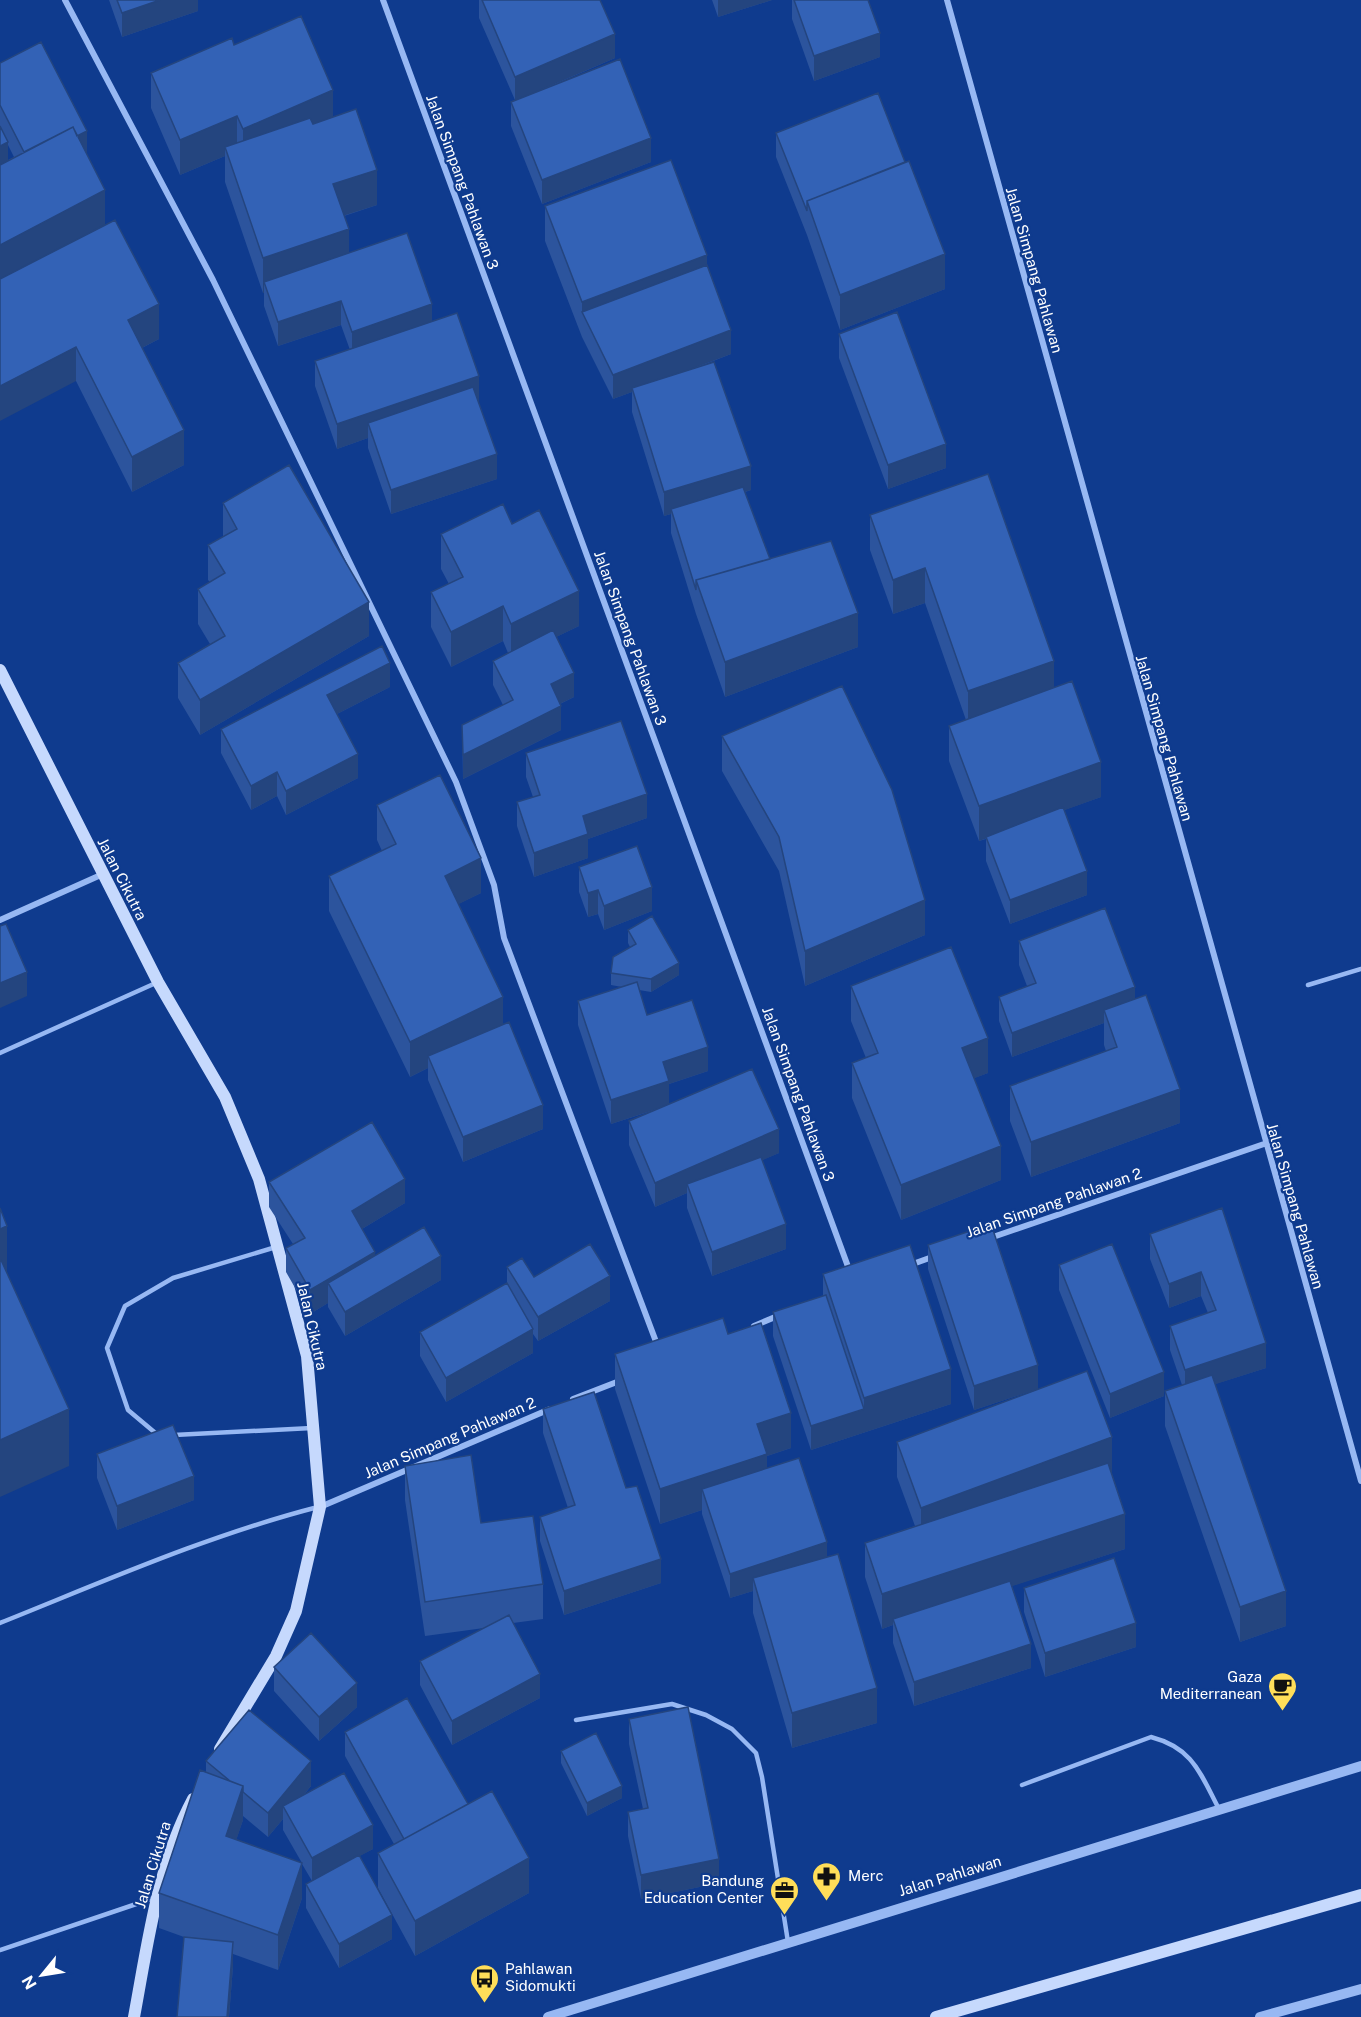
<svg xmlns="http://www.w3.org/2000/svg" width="1361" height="2017" font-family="'Public Sans',sans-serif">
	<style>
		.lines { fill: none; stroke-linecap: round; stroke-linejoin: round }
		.service { stroke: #97b8f3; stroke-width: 4.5 }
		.minor { stroke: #97b8f3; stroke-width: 6 }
		.tertiary { stroke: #97b8f3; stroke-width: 10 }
		.secondary { stroke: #c6d9fd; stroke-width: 12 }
		.wall { fill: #2c549d; fill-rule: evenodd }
		.shaded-wall { fill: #24457f }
		.building { fill: #3362b6; stroke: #24457f; stroke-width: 1.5 }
		.labels { text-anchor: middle; stroke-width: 4.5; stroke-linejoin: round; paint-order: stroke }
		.street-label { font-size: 15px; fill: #fff; stroke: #0f3b8e }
		.poi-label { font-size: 15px; fill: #fff; stroke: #0f3b8e; text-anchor: end }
	</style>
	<rect width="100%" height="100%" fill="#0f3b8e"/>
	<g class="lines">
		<path class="service" d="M1308,985L1361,969
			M0,1053L158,982
			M174,1435L312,1428
			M159,1436L128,1410L107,1348L125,1306L173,1278L276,1247
			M0,1623C105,1581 209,1535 318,1507
			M576,1720L672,1704L706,1715L732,1729L756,1753L762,1777L788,1942
			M1022,1785L1151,1737C1193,1748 1200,1773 1219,1809
			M0,1950L154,1898"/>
		<path class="minor" d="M65,0L213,280L456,782L494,885L504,938L658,1347
			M383,0L850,1272
			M947,0L1361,1481
			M0,920L103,874
			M990,1238L1264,1144
			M910,1265L935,1256
			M754,1326L780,1315
			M573,1399L622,1380
			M320,1507L550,1409"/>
		<path class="tertiary" d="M548,2017L1361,1766
			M1260,2017L1361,1989"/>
		<path class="secondary" d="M0,670L158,982L225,1097L259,1179L307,1356L320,1507L296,1611L276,1656L220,1749
			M134,2017C148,1942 157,1867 193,1799
			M936,2017L1361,1895"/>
	</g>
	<path class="wall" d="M109,0H198V11L122,37Z
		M479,0H600L615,58L551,86L651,162L542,204L511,126V102L515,100L479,18Z
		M712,0H772L718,17Z
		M792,0H868L880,57L814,81L792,19Z
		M234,45L333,117L377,205L344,216L349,253L432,322L479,401H478L497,479L391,514L368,448V438L337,449L315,386V361L350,350L341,325L278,346L264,306V293H263L225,182V156L180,175L151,108V73Z
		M0,63L87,154L105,225L159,339L142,348L184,465L132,492L76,381L0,146ZM8,145L14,157L8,160Z
		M776,133L945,289L840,330L807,235L776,157Z
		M545,206L707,265L731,354L688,371L751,490L745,492L770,559L858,647L725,697L696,614L671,533V514L664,516L632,412V392L613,399L582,337L545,241Z
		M839,334L946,468L888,489L839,358Z
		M223,503L369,636L200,735L178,698V663L210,644L198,624V589L210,582L208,580V545L223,537Z
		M870,515L1054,688L1101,797L1064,810L1087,895L1010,924L986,861V839L979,841L949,761V726L966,720L925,603L893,614L870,550Z
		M512,524L579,626L556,637L574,697L560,704L561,730L463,779L462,725L503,705L493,685V661L508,653L503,641L451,667L431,627V592L449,584L441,569V534Z
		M390,687L337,714L358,778L286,815L277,796L251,810L221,753V729Z
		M722,736L925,935L805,986L779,871L722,771Z
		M526,753L647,818L588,839V858L534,877L517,826V802L533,797L526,777Z
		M377,805L481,893L458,904L543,1129L463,1162L428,1080V1068L410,1077L329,911V876L382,851L377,840Z
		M579,867L652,911L604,930L598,914L588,917L579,892Z
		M628,930L679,975L651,992L639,990L647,1015L708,1071L669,1084V1104L779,1153L762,1160L786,1249L712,1276L687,1208V1193L655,1207L629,1145V1121L661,1108L611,1124L578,1025V1001L622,987L611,985V973L630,947L628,943Z
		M1019,941L1135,999L1180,1123L1031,1177L1010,1121V1086L1106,1051L1104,1045V1023L1012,1057L999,1021V997L1027,986L1019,965Z
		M851,986L988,1073L974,1078L1001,1180L901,1220L852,1098V1063L866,1058L851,1021Z
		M269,1182L405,1203L362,1229L375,1255L441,1280L345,1336L328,1307V1303L310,1314L286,1272V1248L293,1244L269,1207Z
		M1222,1208L1266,1368L1215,1384L1286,1626L1240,1642L1165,1426V1391L1182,1385L1170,1350V1326L1208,1313L1201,1296L1169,1308L1150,1259V1234Z
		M928,1245L1038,1389L974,1410L928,1269Z
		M1059,1265L1164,1396L1110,1418L1059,1290Z
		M507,1267L534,1277L610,1301L538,1341L533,1334V1353L446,1402L420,1356V1332L507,1283Z
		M823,1274L951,1404L811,1450L773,1336V1312L823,1296Z
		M728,1334L791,1448L767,1456V1468L827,1557L877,1723L792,1748L753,1613V1591L730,1598L702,1514V1510L660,1524L615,1389V1354Z
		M543,1409L661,1583L564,1615L540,1541V1517L568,1508L543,1433Z
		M897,1442L1111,1472L1125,1549L1011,1586L1031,1668L914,1706L893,1643V1625L882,1629L865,1577V1543L915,1526L897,1477Z
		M97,1454L194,1500L117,1530L97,1478Z
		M405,1466L481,1523L543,1584V1619L513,1623L540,1698L452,1745L420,1685V1661L484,1628L425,1636L405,1500Z
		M1024,1588L1136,1647L1045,1677L1024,1612Z
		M274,1667L357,1707L319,1741L274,1691Z
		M629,1719L719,1883L641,1899L628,1836V1812L643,1809L629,1744Z
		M345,1732L468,1804L529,1893L415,1956L378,1888V1853L394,1844L345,1756Z
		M561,1751L622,1798L587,1816L561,1763Z
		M206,1761L311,1786L303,1796L373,1849L359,1856L392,1939L339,1968L306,1908V1884L312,1881L302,1864V1898L278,1970L233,1954V1966L229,2017H177L184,1937L159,1928V1893L206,1773ZM243,1816L268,1837L283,1819V1830L302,1863L236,1840L243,1820Z"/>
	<path class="shaded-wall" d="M160,0H198V11L122,37V13Z
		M718,0H772L718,17Z
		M880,33V57L814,81V56Z
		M615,34V58L515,101V77Z
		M333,90V125L243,164V129Z
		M237,116V151L225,147V156L180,175V140Z
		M87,131V155L28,161Z
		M651,138V162L542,204V180Z
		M8,142V177L0,181V146Z
		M377,170V205L333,219V184Z
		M105,190V225L0,279V245Z
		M349,229V264L264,282V293H263V258Z
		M945,254V289L840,330V295Z
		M707,255V289L582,312V302Z
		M341,301V325L278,346V322Z
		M159,304V339L128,355V320Z
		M432,304V328L352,356V332Z
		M731,330V354L633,391L632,388V392L613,399V375Z
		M76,347V381L0,421V386Z
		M479,376V401L372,437L368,423V438L337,449V424Z
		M184,430V465L132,492V457Z
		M946,444V468L888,489V465Z
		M497,454V479L391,514V490Z
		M751,466V490L672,513L671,509V514L664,516V492Z
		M925,568V603L893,614V580Z
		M579,591V626L511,659V624Z
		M369,602V636L200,735V700Z
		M503,606V641L451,667V632Z
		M858,613V647L725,697V662Z
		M1054,661V695L968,726V691Z
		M390,663V687L327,719V695Z
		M574,673V697L551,708V684Z
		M561,706V730L463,779V755Z
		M358,754V778L286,815V791Z
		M1101,762V797L979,841V806Z
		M277,772V796L251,810V786Z
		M647,794V818L588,839V858L534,877V853L583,816Z
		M481,858V893L445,911V876Z
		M1087,871V895L1010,924V900Z
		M652,887V911L604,930V906Z
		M598,890V914L588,917V893Z
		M925,900V935L805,986V951Z
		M679,963V975L651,992V979Z
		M27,972V996L0,1008V983Z
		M1135,987V1011L1104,1010V1023L1012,1057V1033Z
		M503,997V1032L428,1056V1068L410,1077V1042Z
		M988,1038V1073L962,1083V1048Z
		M708,1047V1071L669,1084V1105L611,1124V1100L663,1062Z
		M1180,1089V1123L1031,1177V1142Z
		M543,1105V1129L463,1162V1137Z
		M779,1129V1153L690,1192L687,1184V1193L655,1207V1183Z
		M1001,1146V1180L901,1220V1185Z
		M405,1179V1203L352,1235V1211Z
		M786,1224V1249L712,1276V1252Z
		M7,1226V1283L0,1286V1229Z
		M375,1252V1276L328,1283V1303L310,1314V1290Z
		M441,1256V1280L345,1336V1312Z
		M1201,1272V1296L1169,1308V1284Z
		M610,1276V1301L538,1341V1317Z
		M533,1329V1353L446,1402V1378Z
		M1266,1343V1368L1185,1394V1370Z
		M1038,1365V1389L974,1410V1386Z
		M951,1369V1404L811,1450V1426L864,1409V1398Z
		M1164,1372V1396L1110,1418V1394Z
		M69,1409V1466L0,1497V1440Z
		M791,1413V1448L767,1456V1489H702V1510L660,1524V1489L757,1424Z
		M1112,1437V1472L921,1542V1508Z
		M194,1476V1500L117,1530V1506Z
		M1125,1514V1549L895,1625L893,1619V1625L882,1629V1594Z
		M827,1542V1566L753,1578V1591L730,1598V1574Z
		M661,1559V1583L564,1615V1591Z
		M1286,1591V1626L1240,1642V1607Z
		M1136,1623V1647L1045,1677V1653Z
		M1031,1644V1668L914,1706V1682Z
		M540,1674V1698L452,1745V1721Z
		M357,1683V1707L319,1741V1717Z
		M877,1688V1723L792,1748V1713Z
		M311,1761V1786L288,1814L283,1806V1819L268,1837V1813Z
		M243,1786V1820L226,1871V1836Z
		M622,1786V1798L587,1816V1803Z
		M373,1825V1849L312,1882V1858Z
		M529,1858V1893L415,1956V1921Z
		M719,1859V1883L641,1899V1875Z
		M302,1863V1898L278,1970V1935Z
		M392,1915V1939L339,1968V1944Z
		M233,1942V1966L229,2017H227Z"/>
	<path class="building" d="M117,0H160L122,13Z
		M482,0H600L615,34L515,77Z
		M794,0H868L880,33L814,56Z
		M301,16L333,90L243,129L237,116L180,140L151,73L232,38L234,45Z
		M41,42L87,131L77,136L73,127L24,152L0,105V63Z
		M620,59L651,138L542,180L511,102Z
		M878,93L905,162L807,201V211L776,133Z
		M356,109L377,170L333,184L349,229L263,258L225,147L310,118L313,124Z
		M0,126L8,142L0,146Z
		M73,127L105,190L0,245V165Z
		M671,160L707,255L582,302L545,206Z
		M909,161L945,254L840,295L807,201Z
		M115,220L159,304L128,320L184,430L132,457L76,347L0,386V279Z
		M407,233L432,304L352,332L341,301L278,322L264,282Z
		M707,265L731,330L613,375L582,312Z
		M897,312L946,444L888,465L839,334Z
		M457,313L479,376L337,424L315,361Z
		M714,362L751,466L664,492L632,388Z
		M473,387L497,454L391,490L368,423Z
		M289,465L369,602L200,700L178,663L225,636L198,589L225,573L208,545L237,529L223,503Z
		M988,474L1054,661L968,691L925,568L893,580L870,515Z
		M743,487L770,559L696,580V590L671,509Z
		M503,504L512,524L539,510L579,591L511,624L503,606L451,632L431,592L463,577L441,534Z
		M831,541L858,613L725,662L696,580Z
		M553,630L574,673L551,684L561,706L463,755L462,725L513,700L493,661Z
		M382,646L390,663L327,695L358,754L286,791L277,772L251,786L221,729Z
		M1072,681L1101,762L979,806L949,726Z
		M842,686L892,790L925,900L805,951L779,837L722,736Z
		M621,721L647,794L583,816L588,834L534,853L517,802L540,795L526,753Z
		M440,775L481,858L445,876L503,997L410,1042L329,876L396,844L377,805Z
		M1063,807L1087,871L1010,900L986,837Z
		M637,846L652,887L604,906L598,890L588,893L579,867Z
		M1105,908L1135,987L1012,1033L999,997L1036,983L1019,941Z
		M652,916L679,963L651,979L611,973L613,957L636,944L628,930Z
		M6,924L27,972L0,983V926Z
		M951,947L988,1038L962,1048L1001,1146L901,1185L852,1063L878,1053L851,986Z
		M637,982L647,1015L692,1000L708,1047L663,1062L669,1081L611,1100L578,1001Z
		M1146,995L1180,1089L1031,1142L1010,1086L1117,1047L1104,1010Z
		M509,1022L543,1105L463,1137L428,1056Z
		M752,1069L779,1129L655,1183L629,1121Z
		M372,1122L405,1179L352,1211L375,1252L310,1290L286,1248L305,1238L269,1182Z
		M761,1157L786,1224L712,1252L687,1184Z
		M0,1208L7,1226L0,1229Z
		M1222,1208L1266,1343L1185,1370L1170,1326L1216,1310L1201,1272L1169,1284L1150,1234Z
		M991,1224L1038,1365L974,1386L928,1245Z
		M424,1227L441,1256L345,1312L328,1283Z
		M590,1244L610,1276L538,1317L507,1267L522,1258L534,1277Z
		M1112,1244L1164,1372L1110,1394L1059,1265Z
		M910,1245L951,1369L864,1398L823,1274Z
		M0,1260H1L69,1409L0,1440Z
		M507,1283L533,1329L446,1378L420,1332Z
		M826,1295L864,1409L811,1426L773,1312Z
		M723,1318L728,1334L761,1323L791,1413L757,1424L767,1454L660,1489L615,1354Z
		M1087,1371L1112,1437L921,1508L897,1442Z
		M1212,1375L1286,1591L1240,1607L1165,1391Z
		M594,1392L626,1488L637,1486L661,1559L564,1591L540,1517L575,1505L543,1409Z
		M173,1425L194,1476L117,1506L97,1454Z
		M471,1455L481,1523L533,1516L543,1584L425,1602L405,1466Z
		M799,1458L827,1542L730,1574L702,1489Z
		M1108,1463L1125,1514L882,1594L865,1543Z
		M838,1554L877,1688L792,1713L753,1578Z
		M1114,1558L1136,1623L1045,1653L1024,1588Z
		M1010,1581L1031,1644L914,1682L893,1619Z
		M509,1615L540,1674L452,1721L420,1661Z
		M311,1633L357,1683L319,1717L274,1667Z
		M407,1698L468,1804L404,1839L345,1732Z
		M688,1707L719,1859L641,1875L628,1812L648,1808L629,1719Z
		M249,1710L311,1761L268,1813L243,1792V1786L230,1781L206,1761Z
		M596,1733L622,1786L587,1803L561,1751Z
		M200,1770L243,1786L226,1836L302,1863L278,1935L159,1893Z
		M344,1773L373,1825L312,1858L283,1806Z
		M492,1791L529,1858L415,1921L378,1853Z
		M359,1855L392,1915L339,1944L306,1884Z
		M184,1937L233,1942L227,2017H177Z"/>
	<defs>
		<symbol id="cafe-pin" viewBox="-11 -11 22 30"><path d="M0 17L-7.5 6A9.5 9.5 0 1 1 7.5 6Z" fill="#ffde59" stroke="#0f3b8e"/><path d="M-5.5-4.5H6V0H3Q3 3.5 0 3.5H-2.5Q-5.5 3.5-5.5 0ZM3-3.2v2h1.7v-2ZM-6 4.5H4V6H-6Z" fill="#111"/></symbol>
		<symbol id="pharmacy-pin" viewBox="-11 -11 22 30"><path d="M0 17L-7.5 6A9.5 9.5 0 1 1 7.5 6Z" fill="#ffde59" stroke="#0f3b8e"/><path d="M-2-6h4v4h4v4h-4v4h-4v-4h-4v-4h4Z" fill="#111"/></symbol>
		<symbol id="office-pin" viewBox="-11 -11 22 30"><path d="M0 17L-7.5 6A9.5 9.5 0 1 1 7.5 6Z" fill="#ffde59" stroke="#0f3b8e"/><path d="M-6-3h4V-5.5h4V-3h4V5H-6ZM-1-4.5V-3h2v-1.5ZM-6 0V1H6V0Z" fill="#111"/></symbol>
		<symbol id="bus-pin" viewBox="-11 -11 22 30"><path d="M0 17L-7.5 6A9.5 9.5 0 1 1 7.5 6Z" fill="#ffde59" stroke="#0f3b8e"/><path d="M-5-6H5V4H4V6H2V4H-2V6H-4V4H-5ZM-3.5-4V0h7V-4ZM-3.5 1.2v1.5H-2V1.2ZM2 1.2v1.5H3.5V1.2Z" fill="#111"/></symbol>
	</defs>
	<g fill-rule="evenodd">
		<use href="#cafe-pin" x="1266" y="1670" width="33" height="45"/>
		<use href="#pharmacy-pin" x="810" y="1860" width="33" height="45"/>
		<use href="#office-pin" x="768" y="1874" width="33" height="45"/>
		<use href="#bus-pin" x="468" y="1962" width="33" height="45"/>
	</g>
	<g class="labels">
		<g class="street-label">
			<text transform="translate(462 182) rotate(70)" y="5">Jalan Simpang Pahlawan 3</text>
			<text transform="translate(1034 270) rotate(74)" y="5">Jalan Simpang Pahlawan</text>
			<text transform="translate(630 638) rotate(70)" y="5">Jalan Simpang Pahlawan 3</text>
			<text transform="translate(1164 738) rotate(74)" y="5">Jalan Simpang Pahlawan</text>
			<text transform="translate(122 879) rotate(63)" y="5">Jalan Cikutra</text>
			<text transform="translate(798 1094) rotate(70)" y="5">Jalan Simpang Pahlawan 3</text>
			<text transform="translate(1054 1203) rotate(-19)" y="5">Jalan Simpang Pahlawan 2</text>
			<text transform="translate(1295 1206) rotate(74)" y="5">Jalan Simpang Pahlawan</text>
			<text transform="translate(312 1326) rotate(77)" y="5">Jalan Cikutra</text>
			<text transform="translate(450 1438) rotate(-23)" y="5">Jalan Simpang Pahlawan 2</text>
			<text transform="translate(153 1865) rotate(-73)" y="5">Jalan Cikutra</text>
			<text transform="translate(950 1876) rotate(-17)" y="5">Jalan Pahlawan</text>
		</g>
		<g class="poi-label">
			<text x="1262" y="1682">Gaza<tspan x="1262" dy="17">Mediterranean</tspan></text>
			<text x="848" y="1881" text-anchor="start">Merc</text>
			<text x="764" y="1886">Bandung<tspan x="764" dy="17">Education Center</tspan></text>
			<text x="505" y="1974" text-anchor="start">Pahlawan<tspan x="505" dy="17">Sidomukti</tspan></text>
		</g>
	</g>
	<g transform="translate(42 1975) rotate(240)" stroke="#0f3b8e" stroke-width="4.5" paint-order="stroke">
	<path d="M0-4.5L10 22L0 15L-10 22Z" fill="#ffffff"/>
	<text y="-9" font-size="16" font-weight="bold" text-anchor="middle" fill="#ffffff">N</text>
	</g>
</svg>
